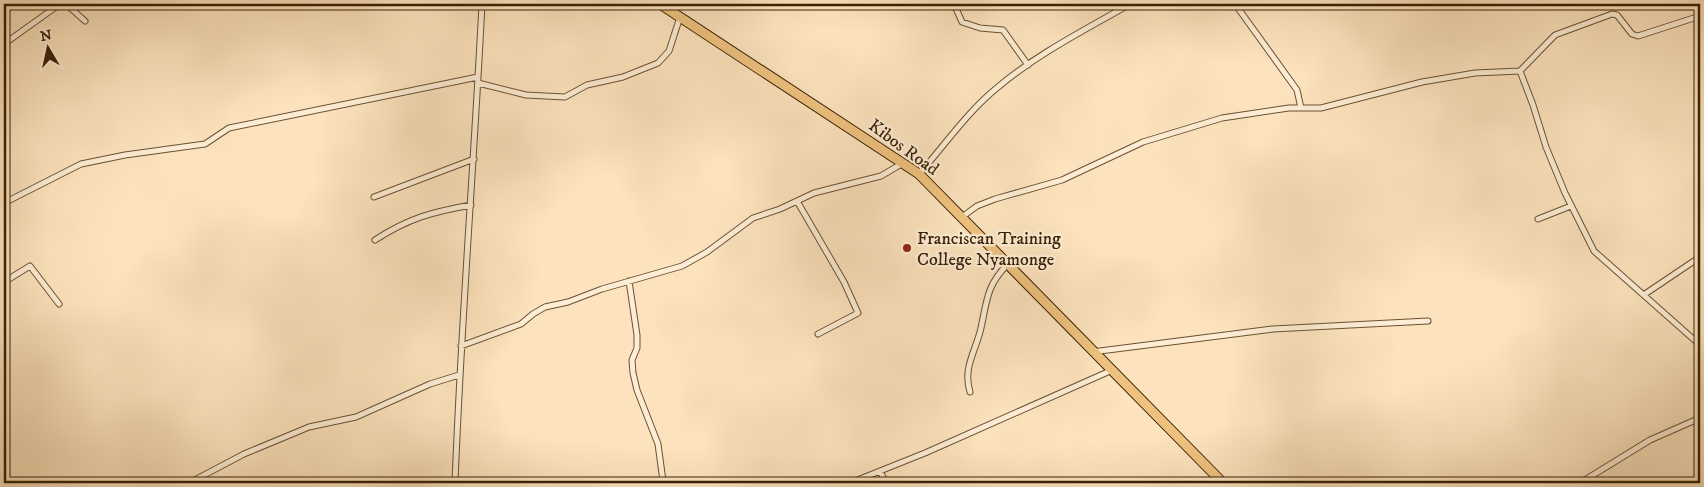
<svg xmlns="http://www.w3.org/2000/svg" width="1704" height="487" font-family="'IM FELL DW Pica',serif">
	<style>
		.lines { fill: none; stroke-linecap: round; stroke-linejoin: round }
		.street-casing { stroke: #6a5133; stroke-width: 7 }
		.primary-casing { stroke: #392005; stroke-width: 11 }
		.street { stroke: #fdedd4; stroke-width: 5 }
		.primary { stroke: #eec27e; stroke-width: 9 }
		.poi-dot { fill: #8f2418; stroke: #fdedd4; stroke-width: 2 }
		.labels { text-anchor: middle; stroke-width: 4.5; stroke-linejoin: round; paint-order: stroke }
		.street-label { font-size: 18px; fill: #392005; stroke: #fdedd4 }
		.poi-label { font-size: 18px; fill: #392005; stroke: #fdedd4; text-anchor: start }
	</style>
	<rect width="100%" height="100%" fill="#fce3bd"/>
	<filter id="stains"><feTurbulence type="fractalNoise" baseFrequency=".004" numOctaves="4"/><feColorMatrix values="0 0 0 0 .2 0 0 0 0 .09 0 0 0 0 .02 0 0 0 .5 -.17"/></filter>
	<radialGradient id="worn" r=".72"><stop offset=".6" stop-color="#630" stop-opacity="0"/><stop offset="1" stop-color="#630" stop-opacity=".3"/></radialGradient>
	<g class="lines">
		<defs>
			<path id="street" d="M66,4L85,21
				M954,4L962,22L980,28L1003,30L1028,65
				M1235,4L1297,90L1301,108
				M4,44L60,4
				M1520,71L1533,105L1546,147L1565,193L1594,251L1700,345
				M478,83L526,95L565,97L587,85L623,77L658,63L669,51L680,17
				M919,174C945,145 968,111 998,87C1037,54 1085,30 1130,4
				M374,197L474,159
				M797,201L844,282L858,313L818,334
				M4,203L81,164L125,155L205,144L229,128L478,77
				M962,217L977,206L995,199L1062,180L1143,142L1222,118L1289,108H1321L1422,82L1475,73L1520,71L1555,35L1612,14L1617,15L1632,34L1638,36L1700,16
				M1538,219L1571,206
				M375,240C409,218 432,212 471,205
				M629,281L637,335V348L632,360L633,373L637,390L658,444L663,481
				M4,282L30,266L59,304
				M1645,294L1700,257
				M461,346L521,324L533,314L545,307L568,302L602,289L682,266L707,252L753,218L780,209L814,193L881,176L903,163
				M1092,352L1273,329L1428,321
				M970,392C963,369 974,354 980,332C987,304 985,287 1007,265
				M880,471L886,483
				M189,483L244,454L309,427L356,417L430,384L459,375
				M455,483C461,323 474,164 482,4
				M850,483L925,453L1110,371
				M1580,483L1650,440L1700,418"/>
			<path id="primary" d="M660,4L919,174L1223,483"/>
		</defs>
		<use href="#street" class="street-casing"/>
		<use href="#primary" class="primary-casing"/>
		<use href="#street" class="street"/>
		<use href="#primary" class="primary"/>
	</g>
	<circle class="poi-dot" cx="907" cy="248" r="5"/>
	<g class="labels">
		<g class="street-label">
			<text transform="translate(904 147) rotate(36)" y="6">Kibos Road</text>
		</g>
		<g class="poi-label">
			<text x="917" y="244">Franciscan Training<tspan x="917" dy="21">College Nyamonge</tspan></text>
		</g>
	</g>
	<rect width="1704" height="487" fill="none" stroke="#fce3bd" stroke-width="20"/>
	<rect x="5" y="5" width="1694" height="477" fill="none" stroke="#392005" stroke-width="2.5"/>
	<rect x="10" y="10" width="1684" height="467" fill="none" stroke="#392005"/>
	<g transform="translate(48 48) rotate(351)" stroke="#fdedd4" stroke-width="4" paint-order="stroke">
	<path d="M0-4L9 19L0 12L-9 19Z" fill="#392005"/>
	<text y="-8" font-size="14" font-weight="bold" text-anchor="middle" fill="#392005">N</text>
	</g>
	<rect width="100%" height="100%" filter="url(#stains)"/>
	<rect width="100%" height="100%" fill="url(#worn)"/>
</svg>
